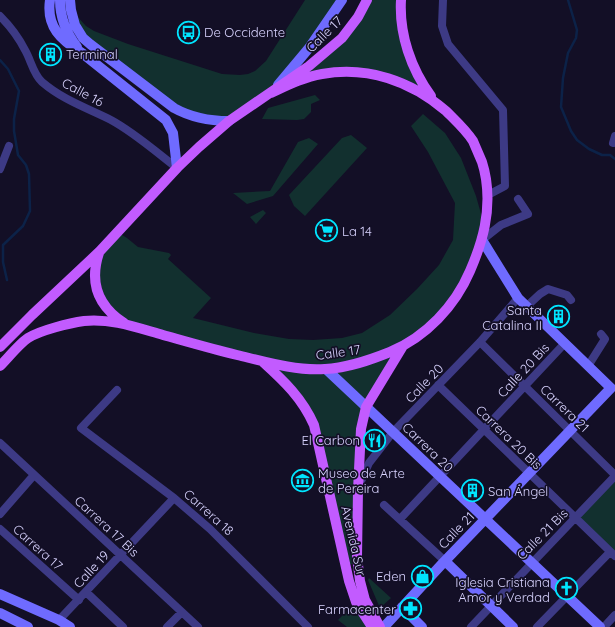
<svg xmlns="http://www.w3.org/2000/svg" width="615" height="627" font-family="Quicksand,sans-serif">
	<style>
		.green { fill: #12302f }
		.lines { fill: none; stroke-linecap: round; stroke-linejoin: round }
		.stream { stroke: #0c2248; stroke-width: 2.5 }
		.street { stroke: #3d3a85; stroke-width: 8 }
		.secondary { stroke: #6f6bff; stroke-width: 10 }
		.primary { stroke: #c25bff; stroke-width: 10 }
		.labels { text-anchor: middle; stroke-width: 3.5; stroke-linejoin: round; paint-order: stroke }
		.poi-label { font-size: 13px; fill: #d9d4ff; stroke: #130f26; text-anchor: start }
		.street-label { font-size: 13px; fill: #d9d4ff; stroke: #130f26 }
	</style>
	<rect width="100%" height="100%" fill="#130f26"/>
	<path class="green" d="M305,0H342L273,91L342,38L367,0H401L402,26L427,91L368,72L296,82L229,121L195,118L90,44L74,13L86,26L94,31L128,44L222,74L240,75L248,74L255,71L266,61Z
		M315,95L320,100L311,104V112L304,119L297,120L262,119L268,108Z
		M423,114L445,133L461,158L476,196L485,228L454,298L403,346L366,407L355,564H350L314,425L262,361L126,325L104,306L96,264L117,232L127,238L138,247L169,253L171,255L168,259L211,298L193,318L254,333L289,339L313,340L342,338L362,333L390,315L417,289L439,265L453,240L455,203L428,152L411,126Z
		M351,135L367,148L305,216L294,206L289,195L342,138Z
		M309,138L318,144L273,196L247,204L233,193L270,191L298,142Z
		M263,210L266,213L256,224L250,217Z
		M615,476V556L575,519Z
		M369,578L391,598L380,608L368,580Z
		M356,602L372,627H347L338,620Z"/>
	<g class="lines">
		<path class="stream" d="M568,0L577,30L576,38L568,53L563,78L561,107L571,131L577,140L589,149L602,155H610L615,159
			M0,60L8,69L19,91L14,119V131L18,155L26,165L29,174L30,211L23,226L3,245V262L7,280"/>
		<path class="street" d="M443,0L442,26L448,44L503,110L505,186L488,195
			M0,16C10,26 19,38 25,50C31,60 33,74 42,82C63,100 87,108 111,120C135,133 156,152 177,168
			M613,143L615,136
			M0,169L9,146
			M482,240L501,225L528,214L518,199
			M527,306L540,294L548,289L567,295L571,300
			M480,342L615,475
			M588,366L605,339L601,334
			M438,385L615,556
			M117,390L81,428L174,498L210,529L308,627
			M0,443L198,627
			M359,486L369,463L393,432L480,342L518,298
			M384,505L445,561
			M0,514L34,475
			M400,519L565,343
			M0,529L79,600
			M86,592L123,627
			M59,620L174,498
			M167,627L182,612
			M471,627L615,476
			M537,627L610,552
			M604,627L615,615"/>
		<path class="secondary" d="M50,0C46,27 61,40 82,53L166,120L173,133L177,168
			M60,0C60,17 67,34 77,47
			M70,0L71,10L75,25L83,38L90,44L174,108C192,118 209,121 229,121
			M278,85L309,48L342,0
			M326,369L600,627
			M445,561L513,627
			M0,594L59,620L70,627
			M402,607L422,627
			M0,613L28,627
			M384,627L442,564L611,388L518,298L482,240"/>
		<path class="primary" d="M401,0C399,34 411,69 431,96
			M99,253C89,283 98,306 124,323
			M0,347L32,315L100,251L177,168L199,147L229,121L309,66L342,38L358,17L367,0
			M263,362C284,381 302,398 314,425L349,581L356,602L372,627
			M0,366C8,358 20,343 28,338C41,330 70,323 84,321C111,318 138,328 163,335C188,342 212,349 237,355C266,362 296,371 325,369C348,368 370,360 390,352C426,337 455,306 470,271C483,241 491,212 486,179C485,173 484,168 482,162C479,155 476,148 473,141C466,130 455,120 446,111C411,81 368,66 322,74C304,77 288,85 271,93
			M380,627L365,600L360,581L357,557L358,490L361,429L366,407L403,346"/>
	</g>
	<defs>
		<symbol id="bus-ring" viewBox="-11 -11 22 22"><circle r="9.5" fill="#130f26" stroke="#00e5ff" stroke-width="1.5"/><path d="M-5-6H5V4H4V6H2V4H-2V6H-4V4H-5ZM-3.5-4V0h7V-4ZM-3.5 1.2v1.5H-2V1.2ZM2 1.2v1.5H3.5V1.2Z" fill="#00e5ff"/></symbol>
		<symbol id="building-ring" viewBox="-11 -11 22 22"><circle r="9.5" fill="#130f26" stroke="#00e5ff" stroke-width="1.5"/><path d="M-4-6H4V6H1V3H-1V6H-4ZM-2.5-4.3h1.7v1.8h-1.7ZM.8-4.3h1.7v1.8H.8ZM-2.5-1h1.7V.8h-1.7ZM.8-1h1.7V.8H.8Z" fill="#00e5ff"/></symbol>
		<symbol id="supermarket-ring" viewBox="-11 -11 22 22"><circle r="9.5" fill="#130f26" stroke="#00e5ff" stroke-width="1.5"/><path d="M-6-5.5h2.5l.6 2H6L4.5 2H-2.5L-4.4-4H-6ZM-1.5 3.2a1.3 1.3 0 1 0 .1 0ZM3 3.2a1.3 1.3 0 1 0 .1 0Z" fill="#00e5ff"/></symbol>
		<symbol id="restaurant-ring" viewBox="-11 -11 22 22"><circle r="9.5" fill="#130f26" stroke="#00e5ff" stroke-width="1.5"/><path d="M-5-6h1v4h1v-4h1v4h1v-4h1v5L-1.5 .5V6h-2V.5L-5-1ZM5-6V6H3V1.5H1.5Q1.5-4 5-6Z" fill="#00e5ff"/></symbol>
		<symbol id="museum-ring" viewBox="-11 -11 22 22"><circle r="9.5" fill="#130f26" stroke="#00e5ff" stroke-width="1.5"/><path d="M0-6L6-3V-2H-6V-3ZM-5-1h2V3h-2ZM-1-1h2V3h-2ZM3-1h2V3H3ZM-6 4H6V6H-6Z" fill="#00e5ff"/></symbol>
		<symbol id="shop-ring" viewBox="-11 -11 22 22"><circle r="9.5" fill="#130f26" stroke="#00e5ff" stroke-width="1.5"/><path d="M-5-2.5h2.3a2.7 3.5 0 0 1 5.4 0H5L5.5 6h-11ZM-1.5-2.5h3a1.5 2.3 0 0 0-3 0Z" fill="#00e5ff"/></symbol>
		<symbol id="church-ring" viewBox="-11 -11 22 22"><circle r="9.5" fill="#130f26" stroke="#00e5ff" stroke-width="1.5"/><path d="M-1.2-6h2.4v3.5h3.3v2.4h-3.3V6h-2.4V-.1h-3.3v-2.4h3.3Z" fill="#00e5ff"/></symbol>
		<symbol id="pharmacy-ring" viewBox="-11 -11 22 22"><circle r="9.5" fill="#130f26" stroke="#00e5ff" stroke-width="1.5"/><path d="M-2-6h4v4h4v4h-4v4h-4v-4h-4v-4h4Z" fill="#00e5ff"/></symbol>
	</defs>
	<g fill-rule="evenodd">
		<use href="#bus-ring" x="176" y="20" width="25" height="25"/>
		<use href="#building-ring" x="38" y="42" width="25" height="25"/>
		<use href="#supermarket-ring" x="314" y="218" width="25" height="25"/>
		<use href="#building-ring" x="546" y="304" width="25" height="25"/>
		<use href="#restaurant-ring" x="362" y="428" width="25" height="25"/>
		<use href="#museum-ring" x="290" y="468" width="25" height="25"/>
		<use href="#building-ring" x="460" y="478" width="25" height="25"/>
		<use href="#shop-ring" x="410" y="564" width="25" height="25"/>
		<use href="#church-ring" x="554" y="576" width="25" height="25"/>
		<use href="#pharmacy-ring" x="398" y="596" width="25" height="25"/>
	</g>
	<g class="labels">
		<g class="poi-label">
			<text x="204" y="37">De Occidente</text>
			<text x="66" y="59">Terminal</text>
			<text x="342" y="236">La 14</text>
			<text x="542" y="315" text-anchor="end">Santa<tspan x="542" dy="15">Catalina II</tspan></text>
			<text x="360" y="445" text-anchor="end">El Carbon</text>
			<text x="318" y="478">Museo de Arte<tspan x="318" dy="15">de Pereira</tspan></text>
			<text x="488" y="496">San Ángel</text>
			<text x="406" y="581" text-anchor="end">Eden</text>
			<text x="550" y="587" text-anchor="end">Iglesia Cristiana<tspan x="550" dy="15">Amor y Verdad</tspan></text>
			<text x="396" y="614" text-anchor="end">Farmacenter</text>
		</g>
		<g class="street-label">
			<text transform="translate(324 34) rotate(-45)" y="5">Calle 17</text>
			<text transform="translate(83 92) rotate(28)" y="5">Calle 16</text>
			<text transform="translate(338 352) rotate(-8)" y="5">Calle 17</text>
			<text transform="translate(523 370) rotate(-47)" y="5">Calle 20 Bis</text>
			<text transform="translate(424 383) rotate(-46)" y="5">Calle 20</text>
			<text transform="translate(565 408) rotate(44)" y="5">Carrera 21</text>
			<text transform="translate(509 437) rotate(44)" y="5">Carrera 20 Bis</text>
			<text transform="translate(428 447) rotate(44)" y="5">Carrera 20</text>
			<text transform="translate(209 512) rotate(42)" y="5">Carrera 18</text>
			<text transform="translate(107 526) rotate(43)" y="5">Carrera 17 Bis</text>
			<text transform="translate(456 530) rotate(-46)" y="5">Calle 21</text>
			<text transform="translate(542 534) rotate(-45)" y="5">Calle 21 Bis</text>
			<text transform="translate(354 541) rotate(77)" y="5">Avenida Sur</text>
			<text transform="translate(38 547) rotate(42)" y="5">Carrera 17</text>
			<text transform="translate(91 569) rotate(-47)" y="5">Calle 19</text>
		</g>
	</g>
</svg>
